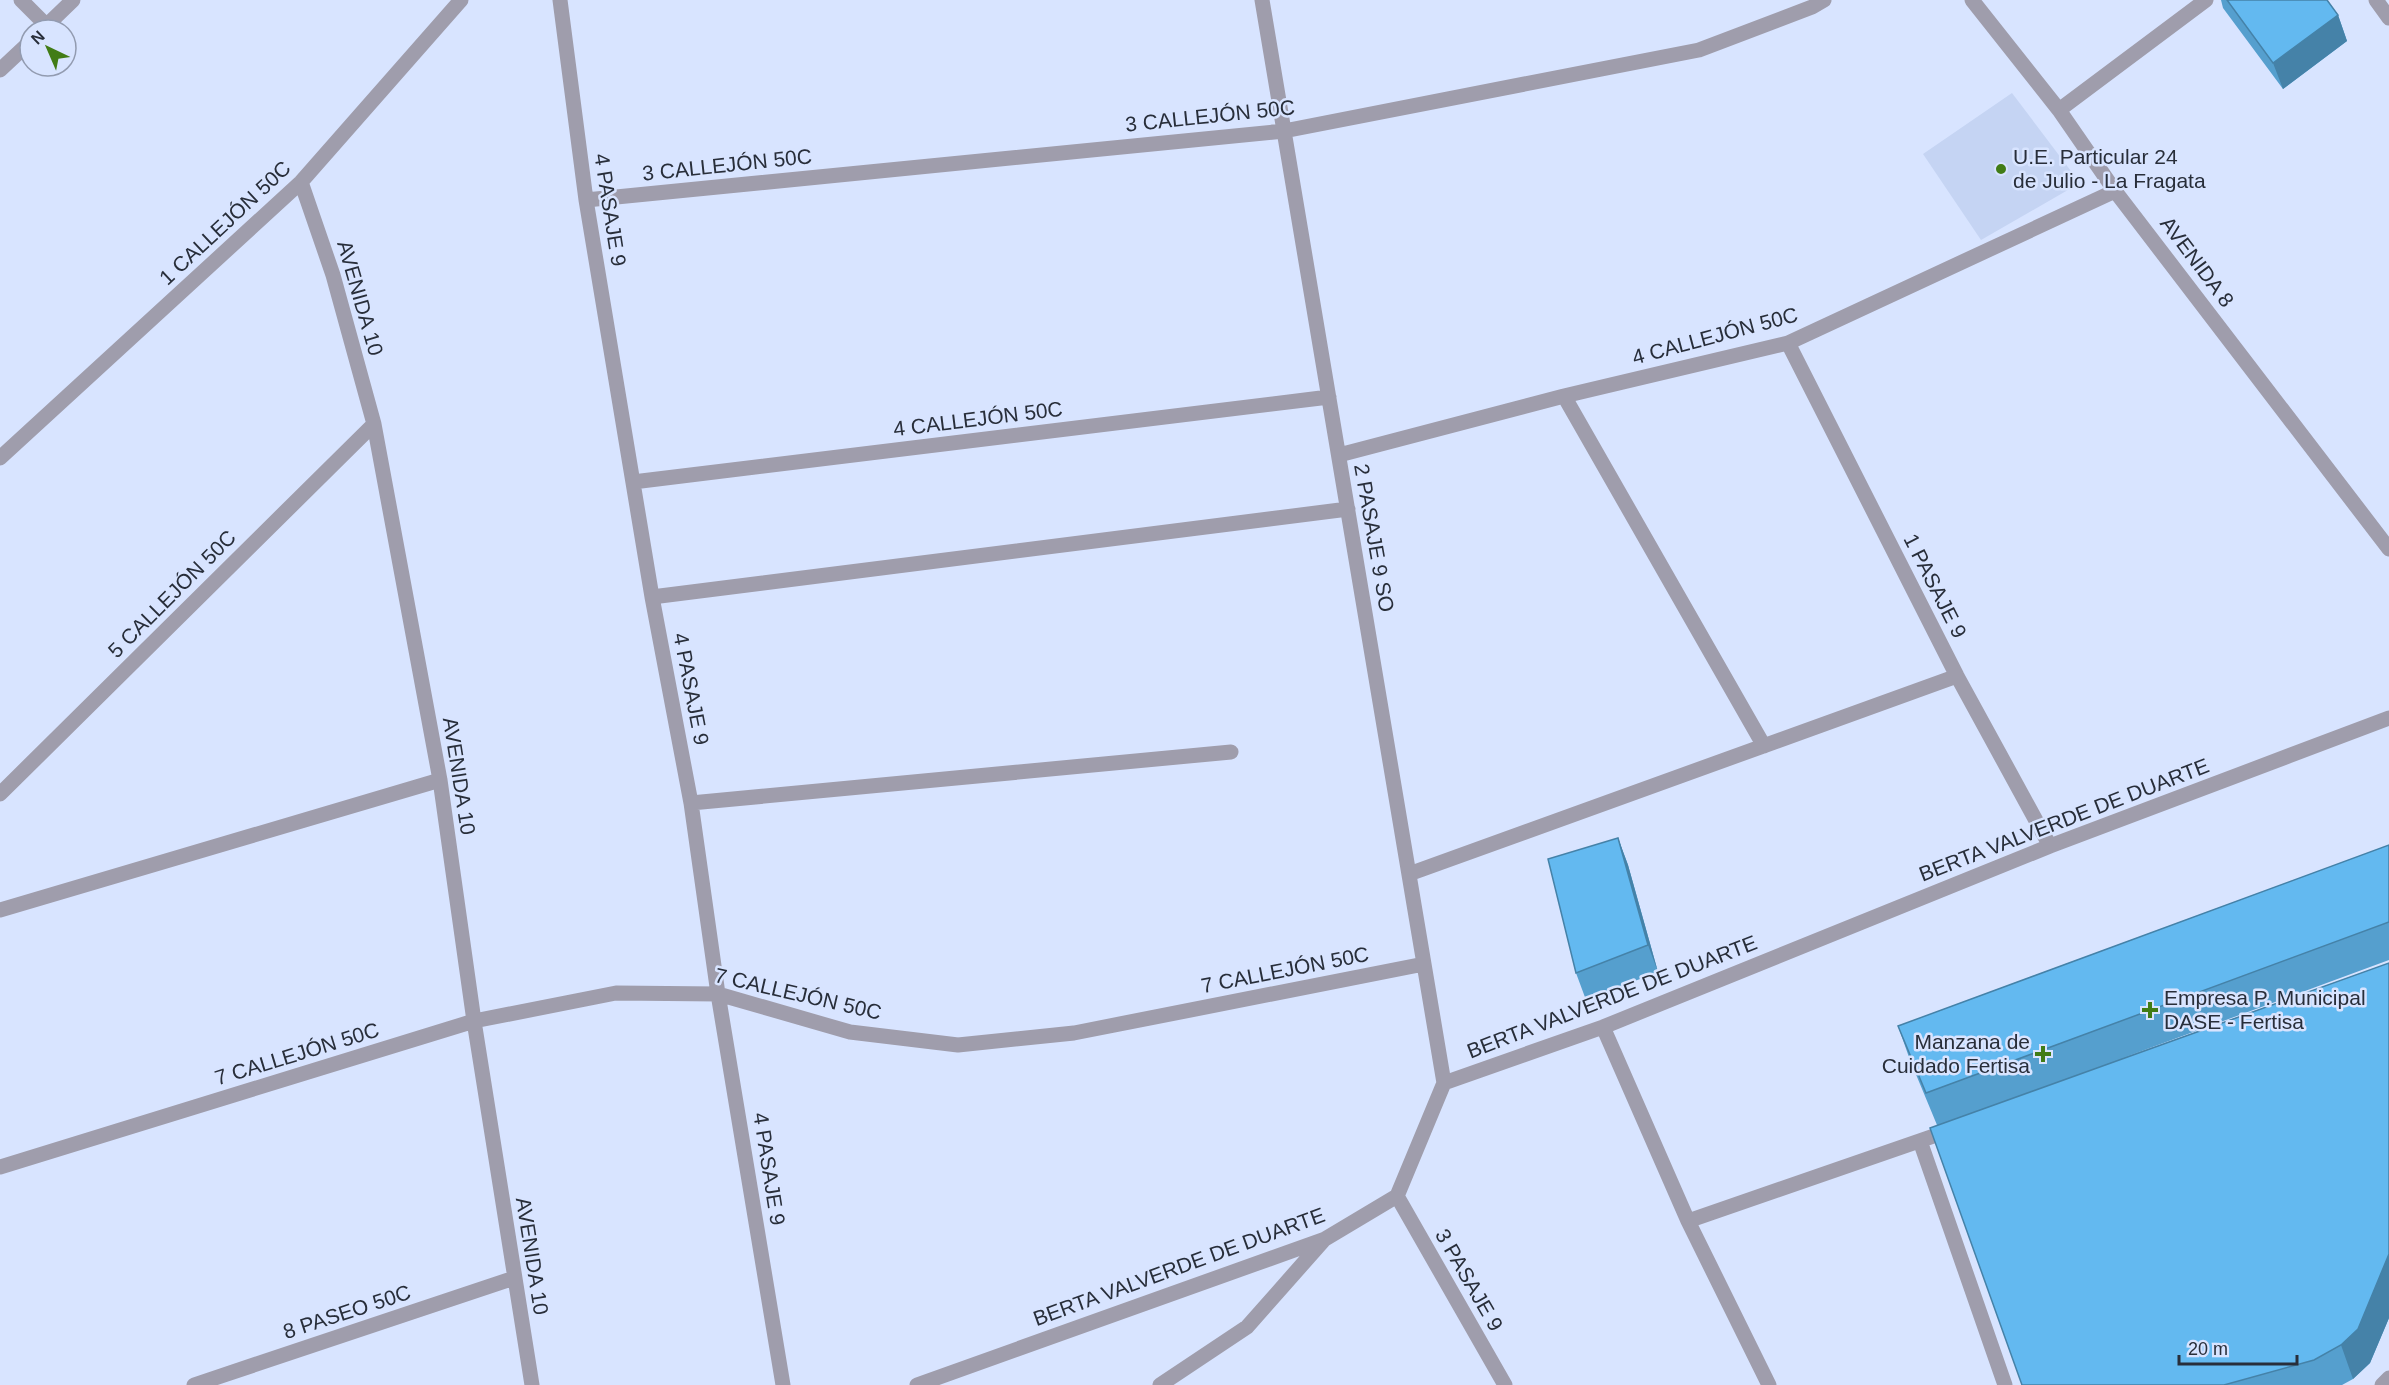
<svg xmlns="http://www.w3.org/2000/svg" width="2389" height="1385" font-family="Helvetica,sans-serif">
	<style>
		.built { fill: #c5d4f3 }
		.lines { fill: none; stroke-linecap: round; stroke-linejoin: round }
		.minor { stroke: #9f9dac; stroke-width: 15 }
		.wall { fill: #559fce }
		.shaded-wall { fill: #4582a8 }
		.building { fill: #63b9f0; stroke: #4582a8; stroke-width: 1.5 }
		.poi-dot { fill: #417c16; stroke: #d8e4ff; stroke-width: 2 }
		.labels { text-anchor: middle; stroke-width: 5; stroke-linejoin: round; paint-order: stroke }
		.street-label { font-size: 21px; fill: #282e3a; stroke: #d8e4ff }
		.poi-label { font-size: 21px; fill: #282e3a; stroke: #d8e4ff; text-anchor: start }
	</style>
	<rect width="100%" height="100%" fill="#d8e4ff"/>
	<path class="built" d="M2012,93L2080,183L1981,240L1923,154Z"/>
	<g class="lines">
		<path class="minor" d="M21,0L47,26
			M560,0L586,200L652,597L691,803L718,994L783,1385
			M1262,0L1444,1083
			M1972,0L2059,110L2115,191L2389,549
			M2376,0L2389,18
			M42,30L73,0
			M0,70L30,42
			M2059,110L2206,0
			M301,182L333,275L374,424L440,780L474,1021L532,1385
			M586,200L1284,131L1699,50L1812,7L1824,0
			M1788,343L1957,676L2050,846
			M1564,396L1764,746
			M1339,455L1564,396L1788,343L2115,191
			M0,458L301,182L461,0
			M633,482L1329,397
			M652,597L1348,509
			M0,794L374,424
			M691,803L1231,752
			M1409,874L1957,676
			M0,910L440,780
			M1603,1027L1688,1221L1769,1385
			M1920,1141L2005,1385
			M0,1167L474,1021L616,993L718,994L850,1032L958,1045L1074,1033L1424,964
			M1397,1196L1505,1385
			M1688,1221L1951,1130
			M194,1385L514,1278
			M917,1385L1325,1239L1397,1196L1444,1083L1603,1027L2050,846L2389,718
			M1160,1385L1247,1327L1323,1241
			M2382,1385L2389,1378"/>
	</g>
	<path class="wall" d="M2221,0H2327L2338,15L2347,41L2283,89L2223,8Z
		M1618,838L1628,865L1658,972L1586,1000L1576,973Z
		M2389,845V960L2120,1059L2389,963V1318L2370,1363L2353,1379L2342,1385H2022L1937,1125L1910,1060L1898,1026Z"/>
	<path class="shaded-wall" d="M2338,15L2347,41L2283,89L2273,63Z
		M1618,838L1628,865L1658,972L1648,945Z
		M2389,1254V1318L2370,1363L2353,1379L2341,1345Z"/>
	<path class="building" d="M2227,0H2327L2338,15L2273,63Z
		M1618,838L1648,945L1576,973L1548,859Z
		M2389,845V922L1926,1093L1898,1026Z
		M2389,963V1254L2358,1329L2341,1345L2314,1360L2224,1385H2022L1930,1128Z"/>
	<g class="poi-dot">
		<circle cx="2001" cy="169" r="6"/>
		<path d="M2147 1001h6v6h6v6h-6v6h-6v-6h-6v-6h6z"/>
		<path d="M2040 1045h6v6h6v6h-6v6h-6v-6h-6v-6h6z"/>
	</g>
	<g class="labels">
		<g class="street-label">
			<text transform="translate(1210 116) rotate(-6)" y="7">3 CALLEJÓN 50C</text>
			<text transform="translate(727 165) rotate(-6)" y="7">3 CALLEJÓN 50C</text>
			<text transform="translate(610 210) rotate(81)" y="7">4 PASAJE 9</text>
			<text transform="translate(225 223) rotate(-43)" y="7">1 CALLEJÓN 50C</text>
			<text transform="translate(2197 262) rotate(53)" y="7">AVENIDA 8</text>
			<text transform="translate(360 298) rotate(74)" y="7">AVENIDA 10</text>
			<text transform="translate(1715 336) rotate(-15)" y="7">4 CALLEJÓN 50C</text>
			<text transform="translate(978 419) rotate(-7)" y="7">4 CALLEJÓN 50C</text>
			<text transform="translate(1374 538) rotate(80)" y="7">2 PASAJE 9 SO</text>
			<text transform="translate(1935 586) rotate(63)" y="7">1 PASAJE 9</text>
			<text transform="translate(172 594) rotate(-45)" y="7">5 CALLEJÓN 50C</text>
			<text transform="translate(691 689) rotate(79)" y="7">4 PASAJE 9</text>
			<text transform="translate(459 776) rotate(81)" y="7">AVENIDA 10</text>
			<text transform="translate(2064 820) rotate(-21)" y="7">BERTA VALVERDE DE DUARTE</text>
			<text transform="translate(1285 970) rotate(-11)" y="7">7 CALLEJÓN 50C</text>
			<text transform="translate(798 994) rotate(13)" y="7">7 CALLEJÓN 50C</text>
			<text transform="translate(1612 997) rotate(-21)" y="7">BERTA VALVERDE DE DUARTE</text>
			<text transform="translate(297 1054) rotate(-17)" y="7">7 CALLEJÓN 50C</text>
			<text transform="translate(769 1169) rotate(81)" y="7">4 PASAJE 9</text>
			<text transform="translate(532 1256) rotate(81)" y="7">AVENIDA 10</text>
			<text transform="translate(1179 1267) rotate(-20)" y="7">BERTA VALVERDE DE DUARTE</text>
			<text transform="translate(1469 1280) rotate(60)" y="7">3 PASAJE 9</text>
			<text transform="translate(347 1312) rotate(-18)" y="7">8 PASEO 50C</text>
		</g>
		<g class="poi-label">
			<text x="2013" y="164">U.E. Particular 24<tspan x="2013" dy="24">de Julio - La Fragata</tspan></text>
			<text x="2164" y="1005">Empresa P. Municipal<tspan x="2164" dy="24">DASE - Fertisa</tspan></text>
			<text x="2030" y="1049" text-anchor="end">Manzana de<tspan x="2030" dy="24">Cuidado Fertisa</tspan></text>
		</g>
	</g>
	<g transform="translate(48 48) rotate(316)"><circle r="28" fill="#d8e4ff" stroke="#929bb0" stroke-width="1.5"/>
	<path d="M0-4.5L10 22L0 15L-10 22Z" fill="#417c16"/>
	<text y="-9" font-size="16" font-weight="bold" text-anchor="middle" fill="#282e3a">N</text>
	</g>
	<path d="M2179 1355v9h118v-9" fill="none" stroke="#282e3a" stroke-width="3"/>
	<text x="2188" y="1355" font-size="18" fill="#282e3a" stroke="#d8e4ff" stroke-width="4.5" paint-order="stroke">20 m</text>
</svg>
